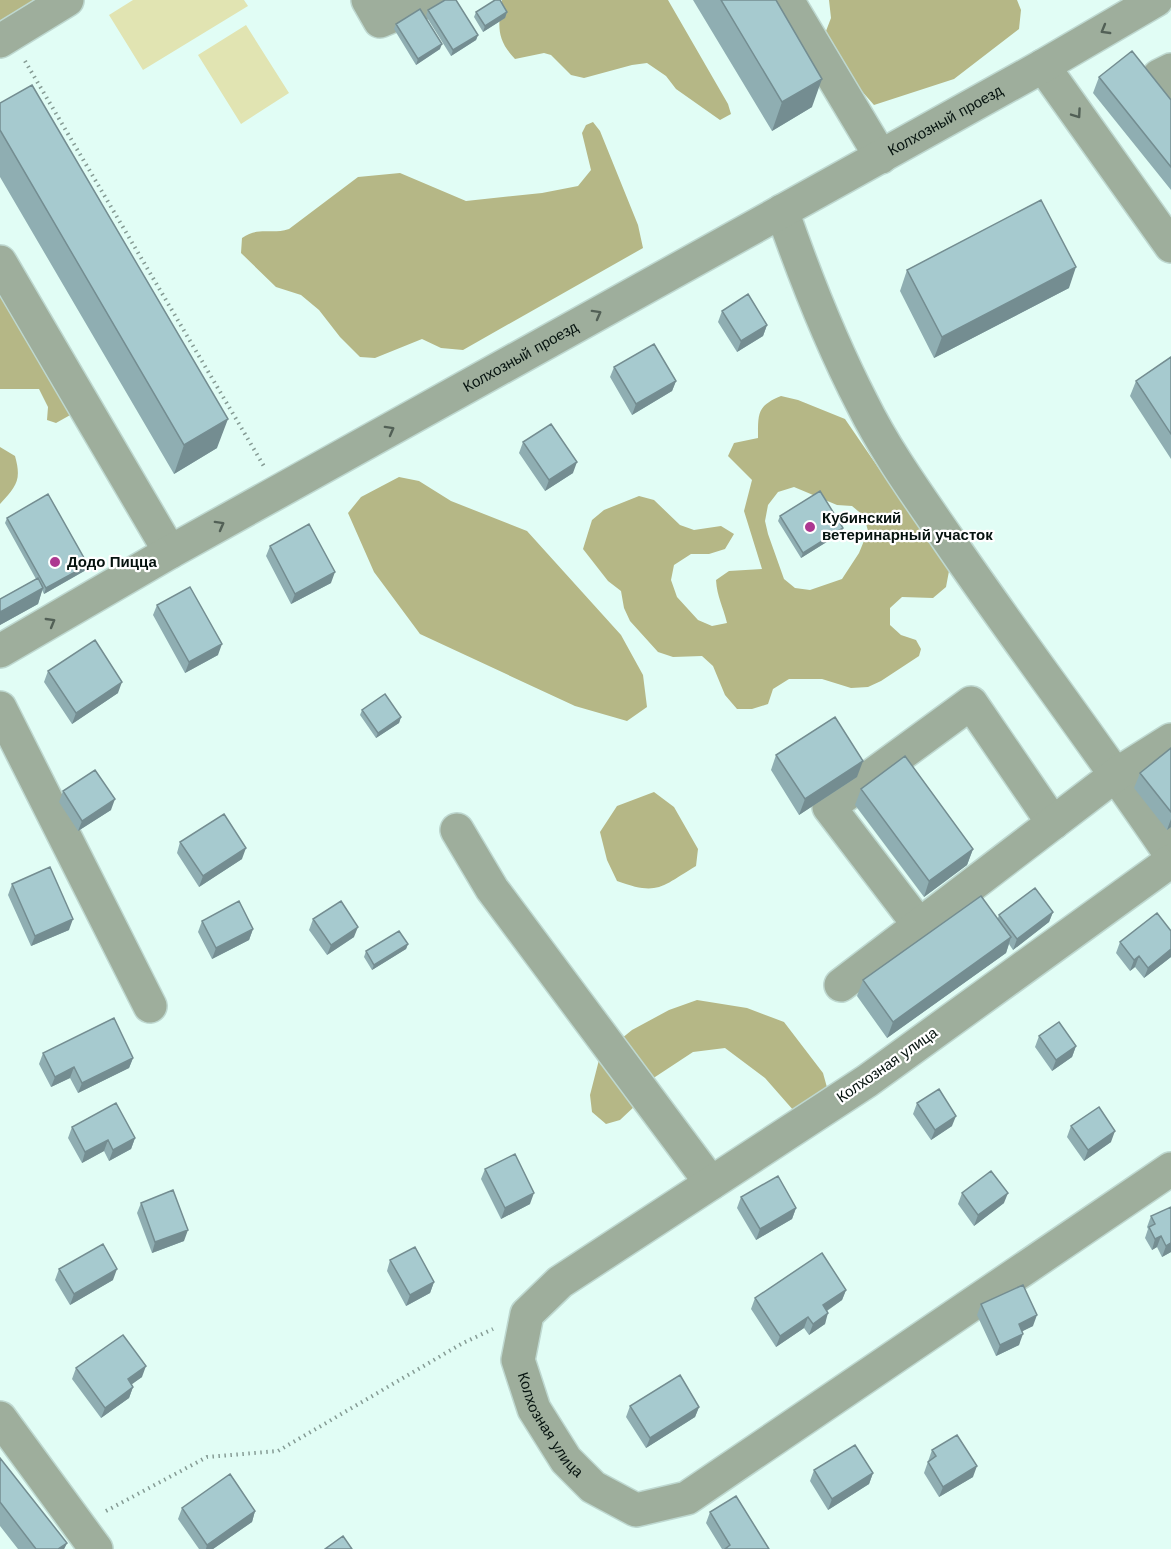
<svg xmlns="http://www.w3.org/2000/svg" width="1171" height="1549" font-family="'Work Sans',sans-serif">
	<style>
		.green { fill: #e1e4b2 }
		.forest { fill: #b5b786; fill-rule: evenodd }
		.lines { fill: none; stroke-linecap: round; stroke-linejoin: round }
		.minor-casing { stroke: #bed8d0; stroke-width: 36 }
		.path { stroke: #859b94; stroke-width: 4; stroke-dasharray: 1.5 4.5; stroke-linecap: butt }
		.minor { stroke: #9eae9c; stroke-width: 33 }
		.wall { fill: #8faeb2 }
		.shaded-wall { fill: #748d91 }
		.building { fill: #a6cacf; stroke: #748d91; stroke-width: 1.5 }
		.oneway { stroke: #526056 }
		.poi-dot { fill: #ad3891; stroke: #fff; stroke-width: 2 }
		.labels { text-anchor: middle; stroke-width: 4.5; stroke-linejoin: round; paint-order: stroke }
		.street-label { font-size: 15px; fill: #06130f; stroke: #fff }
		.poi-label { font-size: 15px; font-weight: bold; fill: #06130f; stroke: #fff; text-anchor: start }
	</style>
	<rect width="100%" height="100%" fill="#e1fdf5"/>
	<path class="green" d="M133,0H244L248,6L143,70L109,15Z
		M246,25L289,93L241,124L198,55Z"/>
	<path class="forest" d="M0,0H73L0,45Z
		M502,0H668L728,104L731,114L720,120L676,89L666,76L647,63L632,65L584,78L571,75L551,55L544,53L515,59C496,39 498,26 502,0Z
		M829,0H1017L1021,10L1019,29L954,79L874,105L831,56L825,45L826,31L831,18Z
		M593,122L600,131L638,225L643,248L463,350L441,348L422,339L375,358L360,357L340,337L319,310L301,295L276,287L241,253L242,238C259,226 271,235 289,229L358,177L400,173L466,201L542,193L578,186L591,170L582,133L586,125Z
		M0,282L72,414L56,423L47,420L48,407L39,389H0Z
		M781,396L798,400L845,419L949,571L946,587L933,598L902,597L890,608V625L901,635L916,640L921,649L919,656L881,681L868,687L851,688L822,679H789L773,689L768,704L752,709H737L725,695L713,666L702,656L673,657L658,652L630,621L624,608L621,591L608,581L583,549L592,520L604,510L639,496L654,500L680,525L694,530L721,526L734,534L725,549L709,554H691L674,565L671,580L677,597L698,620L712,626L727,623C723,606 717,597 716,580L729,571L762,569L744,511L752,480L728,456L734,443L758,438C758,413 757,406 781,396ZM794,487L837,505L852,506L864,516L868,531L859,553L842,579L810,590L795,588L784,579L768,534L765,521L768,505L778,492Z
		M0,447L15,456C22,481 16,486 0,504Z
		M399,477L419,481L451,501L527,531L621,635L643,675L647,707L627,721L575,706L420,634L374,572L348,513L361,497Z
		M654,792L674,807L698,849L696,866C661,887 658,896 617,881L607,860L600,832L617,806Z
		M697,1000L747,1008L784,1022L823,1073L828,1091L794,1111L765,1078L725,1048L693,1052L652,1079L637,1104L620,1120L606,1124L592,1112L590,1095L600,1056L632,1030L669,1010Z"/>
	<g class="lines">
		<defs>
			<g id="minor">
				<path d="M368,0L380,21L430,0"/>
				<path d="M787,0L881,157"/>
				<path d="M0,41L67,0"/>
				<path d="M1043,66L1171,246"/>
				<path d="M1171,70L1159,76L1171,93"/>
				<path d="M782,211C805,277 830,341 862,403C887,454 922,501 954,548C1025,651 1101,751 1171,855"/>
				<path d="M0,262L170,552"/>
				<path id="s1" d="M0,651L170,552L1043,66L1156,0"/>
				<path d="M0,708L150,1006"/>
				<path d="M457,830L492,889L711,1183"/>
				<path id="s2" d="M1171,861L867,1081L560,1282L527,1314L518,1360L534,1409L566,1460L593,1487L636,1510L687,1498L1171,1169"/>
				<path d="M919,925L829,807L971,703L1053,823"/>
				<path d="M841,985L1117,774L1171,740"/>
				<path d="M0,1418L96,1549"/>
			</g>
		</defs>
		<use href="#minor" class="minor-casing"/>
		<path class="path" d="M25,61L265,468
			M106,1511L207,1457L278,1451L463,1343L493,1329"/>
		<use href="#minor" class="minor"/>
	</g>
	<path class="wall" d="M693,0H776L812,107L772,131Z
		M428,10L478,35L476,40L451,56L426,16Z
		M476,12H507L505,18L483,32L474,17Z
		M396,24L440,49L416,65L394,29Z
		M1099,77L1171,100V190L1093,93Z
		M0,103L217,448L174,474L0,177Z
		M907,270L1069,288L934,358L900,291Z
		M722,311L767,325L763,336L737,352L718,322Z
		M1171,357V459L1130,396L1136,381Z
		M614,367L676,381L672,391L632,415L610,377Z
		M523,442L573,473L545,491L519,453Z
		M780,516L843,528L841,533L801,558L778,521Z
		M7,518L86,570L44,594L42,590L38,604L0,625V599L36,579L5,523Z
		M270,546L331,583L291,604L266,556Z
		M157,605L218,655L185,673L153,615Z
		M48,671L118,693L72,724L44,682Z
		M362,710L401,717L399,723L376,738L360,715Z
		M1171,748V827L1167,830L1134,788L1140,773Z
		M776,755L857,777L799,815L771,770Z
		M861,789L973,849L967,865L924,897L855,805Z
		M63,791L111,810L78,831L59,802Z
		M180,842L242,859L199,887L177,853Z
		M12,884L69,930L31,946L8,895Z
		M1053,912L1049,922L1013,950L1009,944L1006,953L887,1038L857,996L863,980L998,918L999,915Z
		M313,919L354,937L327,955L309,930Z
		M202,921L253,929L249,940L212,959L198,932Z
		M1171,931V957L1144,978L1135,967L1130,971L1116,953L1120,942Z
		M408,944L406,949L372,970L364,957L366,951Z
		M1039,1036L1076,1046L1072,1057L1052,1071L1035,1047Z
		M43,1053L133,1058L129,1068L78,1093L70,1078L51,1087L39,1064Z
		M917,1103L952,1126L931,1140L913,1114Z
		M1071,1126L1111,1142L1084,1161L1067,1137Z
		M72,1127L135,1138L131,1149L109,1161L104,1151L82,1163L68,1138Z
		M485,1169L530,1204L501,1219L481,1179Z
		M962,1193L1004,1203L974,1226L958,1204Z
		M741,1197L796,1208L792,1219L756,1240L737,1208Z
		M141,1203L184,1241L152,1253L137,1213Z
		M1151,1216L1171,1252L1162,1257L1157,1247L1152,1250L1145,1238L1148,1229L1147,1227Z
		M390,1260L434,1282L430,1293L406,1306L387,1271Z
		M59,1269L113,1280L70,1305L55,1280Z
		M846,1290L842,1300L827,1311L825,1324L809,1335L804,1328L776,1347L751,1309L755,1298Z
		M981,1304L1033,1326L1022,1331L1019,1345L996,1356L977,1315Z
		M76,1368L142,1377L131,1384L133,1387L129,1398L101,1418L72,1379Z
		M630,1406L699,1407L695,1417L646,1448L626,1417Z
		M932,1450L973,1477L939,1497L924,1473Z
		M0,1458L67,1543L64,1549H18L0,1526Z
		M814,1470L873,1473L869,1484L828,1510L810,1481Z
		M182,1508L255,1511L252,1522L213,1549H199L178,1519Z
		M710,1512L769,1549H722L706,1523Z"/>
	<path class="shaded-wall" d="M507,12L505,18L483,32L485,26Z
		M478,35L476,40L451,56L453,50Z
		M442,44L440,49L416,65L418,59Z
		M822,79L812,107L772,131L782,102Z
		M1076,267L1069,288L934,358L942,337Z
		M767,325L763,336L737,352L741,341Z
		M676,381L672,391L632,415L636,404Z
		M228,419L217,448L174,474L184,445Z
		M577,462L573,473L545,491L549,480Z
		M843,528L841,533L801,558L803,553Z
		M88,565L86,570L44,594L46,588Z
		M335,572L331,583L291,604L295,594Z
		M43,588L38,604L0,625V612Z
		M222,644L218,655L185,673L189,662Z
		M122,682L118,693L72,724L76,713Z
		M401,717L399,723L376,738L378,733Z
		M863,761L857,777L799,815L805,799Z
		M115,799L111,810L78,831L82,821Z
		M1171,819V827L1167,830Z
		M246,848L242,859L199,887L203,876Z
		M973,849L967,865L924,897L929,881Z
		M1053,912L1049,922L1013,950L1017,939Z
		M73,919L69,930L31,946L35,936Z
		M358,927L354,937L327,955L331,945Z
		M253,929L249,940L212,959L216,948Z
		M1011,937L1006,953L887,1038L893,1022Z
		M408,944L406,949L372,970L374,965Z
		M1171,949V957L1144,978L1148,968Z
		M1139,956L1135,967L1130,971L1134,960Z
		M1076,1046L1072,1057L1052,1071L1056,1060Z
		M133,1058L129,1068L78,1093L82,1083Z
		M74,1067L70,1078L51,1087L55,1077Z
		M956,1116L952,1126L931,1140L935,1130Z
		M1115,1131L1111,1142L1084,1161L1088,1150Z
		M135,1138L131,1149L109,1161L113,1150Z
		M108,1140L104,1151L82,1163L85,1152Z
		M534,1193L530,1204L501,1219L505,1208Z
		M1008,1193L1004,1203L974,1226L978,1215Z
		M796,1208L792,1219L756,1240L760,1229Z
		M188,1230L184,1241L152,1253L155,1242Z
		M1161,1236L1157,1247L1152,1250L1155,1239Z
		M1171,1243V1252L1162,1257L1166,1246Z
		M117,1269L113,1280L70,1305L74,1294Z
		M434,1282L430,1293L406,1306L410,1295Z
		M846,1290L842,1300L819,1316L823,1305Z
		M828,1313L825,1324L809,1335L813,1324Z
		M1037,1315L1033,1326L1015,1335L1019,1324Z
		M808,1317L804,1328L776,1347L780,1336Z
		M1023,1334L1019,1345L996,1356L1000,1345Z
		M146,1366L142,1377L124,1390L128,1379Z
		M133,1387L129,1398L101,1418L105,1408Z
		M699,1407L695,1417L646,1448L650,1438Z
		M977,1466L973,1477L939,1497L943,1487Z
		M873,1473L869,1484L828,1510L832,1499Z
		M255,1511L252,1522L213,1549H206L207,1545Z
		M67,1543L64,1549H58Z"/>
	<path class="building" d="M445,0H456L478,35L453,50L428,10Z
		M495,0H500L507,12L485,26L476,12Z
		M721,0H776L822,79L782,102Z
		M420,9L442,44L418,59L396,24Z
		M1132,51L1171,100V167L1099,77Z
		M32,85L228,419L184,445L0,130V103Z
		M1041,200L1076,267L942,337L907,270Z
		M748,294L767,325L741,341L722,311Z
		M654,344L676,381L636,404L614,367Z
		M1171,357V434L1136,381Z
		M551,424L577,462L549,480L523,442Z
		M820,491L843,528L803,553L780,516Z
		M48,494L88,565L46,588L7,518Z
		M309,524L335,572L295,594L270,546Z
		M38,578L43,588L0,612V599Z
		M190,587L222,644L189,662L157,605Z
		M95,640L122,682L76,713L48,671Z
		M385,694L401,717L378,733L362,710Z
		M835,717L863,761L805,799L776,755Z
		M1171,748V812L1140,773Z
		M905,756L973,849L929,881L861,789Z
		M95,770L115,799L82,821L63,791Z
		M224,814L246,848L203,876L180,842Z
		M50,867L73,919L35,936L12,884Z
		M1035,888L1053,912L1017,939L999,915Z
		M981,896L1011,937L893,1022L863,980Z
		M239,901L253,929L216,948L202,921Z
		M341,901L358,927L331,945L313,919Z
		M1157,913L1171,931V949L1148,968L1139,956L1134,960L1120,942Z
		M399,931L408,944L374,965L366,951Z
		M114,1018L133,1058L82,1083L74,1067L55,1077L43,1053Z
		M1059,1022L1076,1046L1056,1060L1039,1036Z
		M939,1089L956,1116L935,1130L917,1103Z
		M116,1103L135,1138L113,1150L108,1140L85,1152L72,1127Z
		M1099,1107L1115,1131L1088,1150L1071,1126Z
		M515,1154L534,1193L505,1208L485,1169Z
		M991,1171L1008,1193L978,1215L962,1193Z
		M778,1176L796,1208L760,1229L741,1197Z
		M173,1190L188,1230L155,1242L141,1203Z
		M1171,1207V1243L1166,1246L1161,1236L1155,1239L1149,1227L1155,1224L1151,1216Z
		M103,1244L117,1269L74,1294L59,1269Z
		M415,1247L434,1282L410,1295L390,1260Z
		M822,1253L846,1290L823,1305L828,1313L813,1324L808,1317L780,1336L755,1298Z
		M1023,1285L1037,1315L1019,1324L1023,1334L1000,1345L981,1304Z
		M123,1335L146,1366L128,1379L133,1387L105,1408L76,1368Z
		M680,1375L699,1407L650,1438L630,1406Z
		M957,1435L977,1466L943,1487L928,1462L936,1456L932,1450Z
		M855,1445L873,1473L832,1499L814,1470Z
		M0,1458L67,1543L58,1549H36L0,1502Z
		M230,1474L255,1511L207,1545L182,1508Z
		M736,1496L769,1549H725L730,1545L710,1512Z
		M343,1536L352,1549H325Z"/>
	<defs><path id="oneway-chevron" d="M-2-3.5L2.5 0L-2 3.5" fill="none" stroke-width="1.6" stroke-linecap="round" stroke-linejoin="round" transform="scale(1.5)"/></defs>
	<g class="oneway">
		<use href="#oneway-chevron" transform="translate(1105 30) rotate(150)"/>
		<use href="#oneway-chevron" transform="translate(1077 114) rotate(55)"/>
		<use href="#oneway-chevron" transform="translate(597 314) rotate(-29)"/>
		<use href="#oneway-chevron" transform="translate(390 430) rotate(-29)"/>
		<use href="#oneway-chevron" transform="translate(220 525) rotate(-29)"/>
		<use href="#oneway-chevron" transform="translate(51 622) rotate(-30)"/>
	</g>
	<g class="poi-dot">
		<circle cx="810" cy="527" r="6"/>
		<circle cx="55" cy="562" r="6"/>
	</g>
	<g class="labels">
		<g class="street-label">
			<text dy="5" stroke="none"><textPath href="#s1" startOffset="1084">Колхозный проезд</textPath></text>
			<text dy="5" stroke="none"><textPath href="#s1" startOffset="598">Колхозный проезд</textPath></text>
			<text transform="translate(887 1065) rotate(-35)" y="5">Колхозная улица</text>
			<text dy="5" stroke="none"><textPath href="#s2" startOffset="908">Колхозная улица</textPath></text>
		</g>
		<g class="poi-label">
			<text x="822" y="523">Кубинский<tspan x="822" dy="17">ветеринарный участок</tspan></text>
			<text x="67" y="567">Додо Пицца</text>
		</g>
	</g>
</svg>
